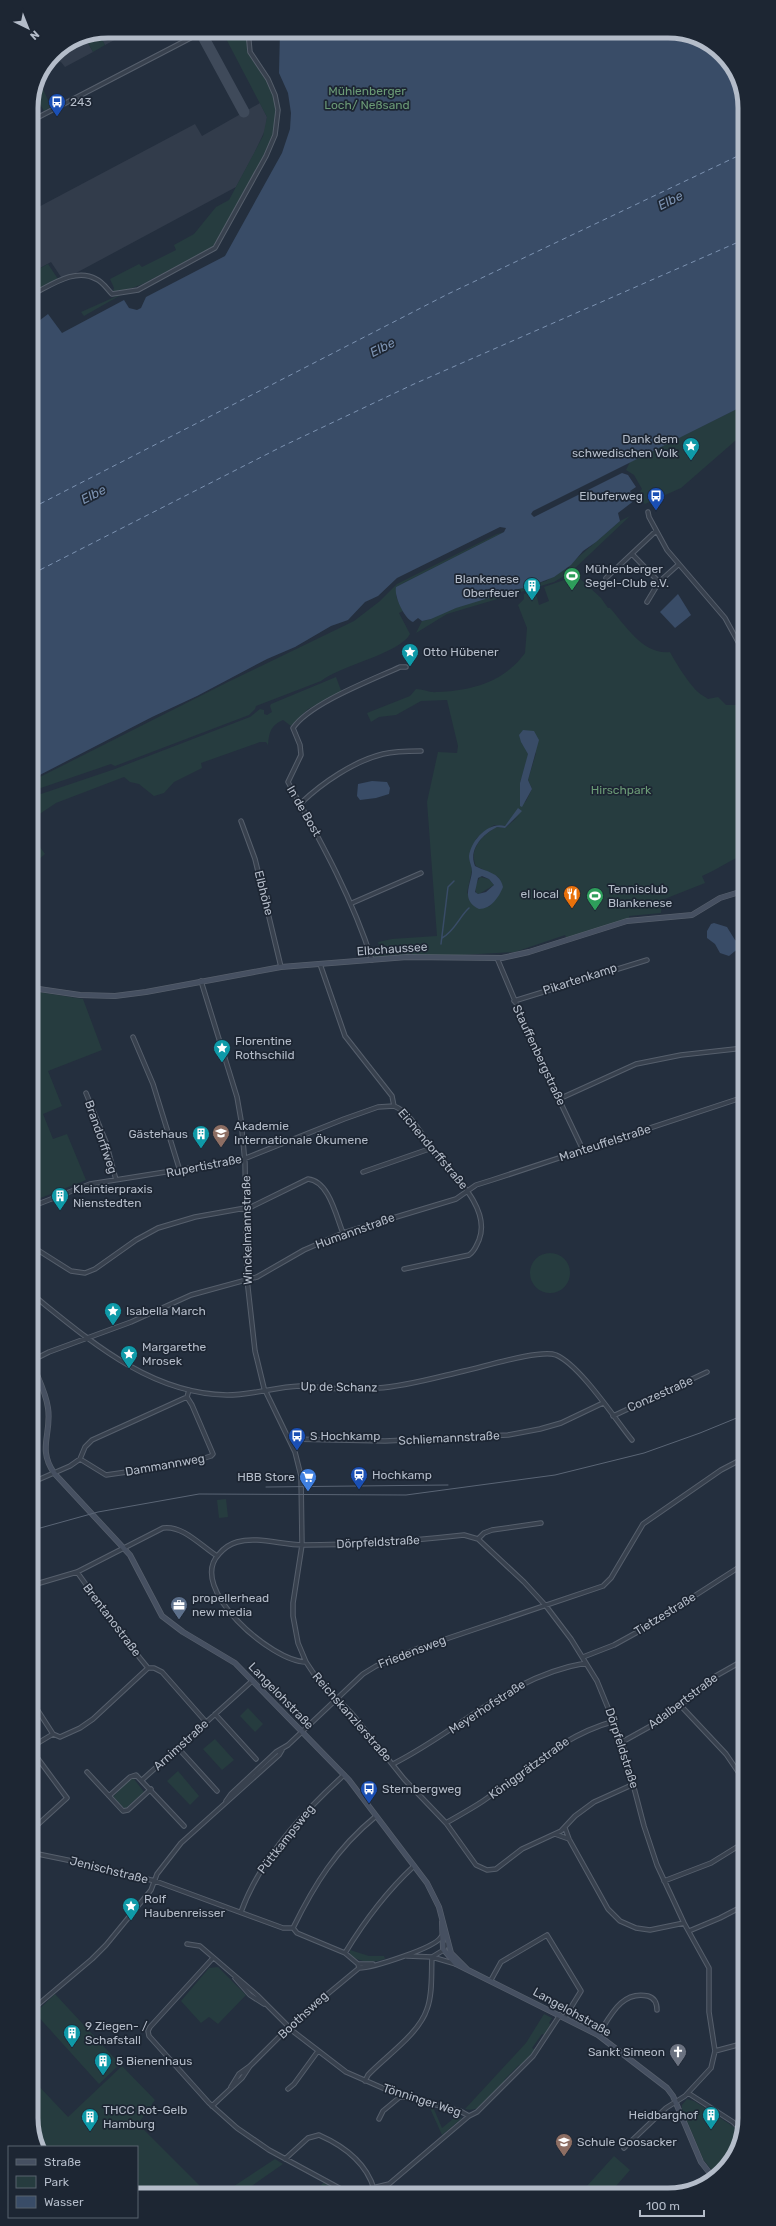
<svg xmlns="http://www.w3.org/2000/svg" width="776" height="2226" font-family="Rubik,sans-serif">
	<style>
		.airport { fill: #323c4b }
		.green { fill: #263c3f; fill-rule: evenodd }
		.water { fill: #394c67; fill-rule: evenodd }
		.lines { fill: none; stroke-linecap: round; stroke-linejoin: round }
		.stream { stroke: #394c67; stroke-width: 1.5 }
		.ferry { stroke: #7c92b1; stroke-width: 1; stroke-dasharray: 5 4; stroke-linecap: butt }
		.taxiway { stroke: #3f4a5a; stroke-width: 11 }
		.street-casing { stroke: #565f6c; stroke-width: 5.5 }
		.secondary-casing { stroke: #565f6c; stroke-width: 6 }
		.street { stroke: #38414e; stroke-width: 3.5 }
		.secondary { stroke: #465061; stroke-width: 4.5 }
		.tram { stroke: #5a6575; stroke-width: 1 }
		.labels { text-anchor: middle; stroke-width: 3.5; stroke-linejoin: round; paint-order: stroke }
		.park-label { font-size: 12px; fill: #6b9a76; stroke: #1d2633 }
		.poi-label { font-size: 12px; fill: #b4bcc9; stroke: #1d2633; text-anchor: start }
		.street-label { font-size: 12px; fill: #b4bcc9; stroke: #1d2633 }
		.water-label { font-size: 13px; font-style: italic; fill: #7c92b1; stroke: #1d2633 }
		.rim { fill: none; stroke: #b4bcc9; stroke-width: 5 }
	</style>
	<rect width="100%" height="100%" fill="#242f3e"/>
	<path class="airport" d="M108,31H132L105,45L99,34L87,41L93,52L65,67L61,62L51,58L54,53L79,37Z
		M260,103L267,117L266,128L254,154L236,187L63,280L51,262L31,273V211L195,124L202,136Z"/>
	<path class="green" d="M222,31H246L251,58L267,80L274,97L276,109L275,130L264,157L213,247L143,284L118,293L113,291L114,288L110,279L139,264L142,267L176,250L174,245L194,234L216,207L229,200L263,136L267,117Z
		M99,34L105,45L93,52L87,41Z
		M38,88L43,89L51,107L44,111L35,95Z
		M48,264L58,279L31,293V273Z
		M126,292L84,316L81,312Z
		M743,406V434L681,488L645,504L640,499L639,493L642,489L634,475L626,470L630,462Z
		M630,516L572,571L568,566L620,521Z
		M504,532L396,587V596L403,611L399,613L410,634C401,653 339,666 321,681L256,706L255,709L249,715L115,766L111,764L32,791V781L228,682L354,621L380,601L397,584L497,534Z
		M565,567L569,573L554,582L447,614L416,633L422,621L431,619L446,611L494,595L505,589L506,592L546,581Z
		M574,573L601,598L608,608H610C626,626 643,655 670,652C675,662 690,685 698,692C701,695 704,696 708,699L718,697L726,705H738L743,708V855C728,861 717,870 702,876L705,883L662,900L661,913L629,916L630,920L567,939L565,935L515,952L372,960L369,951L380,949L378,942L392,939L437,936L427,802L438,752L457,753L458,746L447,700L421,701L396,715L379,717L371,722L367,713L410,696L416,689C423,689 430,693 437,692C472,691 504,682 525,653L527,628L518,605L524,599V594L532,591L537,597L539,605L549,601L544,587L564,580ZM521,742L536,753L528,780L532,789L526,801L520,806V783L528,757V752ZM520,815L505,828L497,827C483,834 468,849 476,866L498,877L502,889L489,907L467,893L472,870L469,857L476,839L482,833L494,825L505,826Z
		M336,677L342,693L308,709L291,726L283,720C271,725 269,732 268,745L266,742H260L201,763L202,768L174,782L164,793L154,796L139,784L130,782L124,777L56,803L32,819V797L115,769L250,717L260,709L264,710V714L267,715L272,712L270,706L271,704Z
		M32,836L45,854L36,862L32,860Z
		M480,877L489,879L494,885L479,894L476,893L475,886Z
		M32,991L83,999L102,1050L48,1071L62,1106L43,1114L53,1139L67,1134L86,1180L33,1201Z
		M530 1273a20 20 0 1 1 40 0a20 20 0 1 1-40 0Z
		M226,1499L228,1517L219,1518L217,1500Z
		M248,1708L263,1724L255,1732L240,1716Z
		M215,1739L234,1760L222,1770L203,1749Z
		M178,1771L199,1796L190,1805L167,1781Z
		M130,1779H134L144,1792L125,1809L113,1797Z
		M350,1950L369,1956H384L385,1959C372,1963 361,1963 350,1955Z
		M218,1967L246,1995L218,2024L209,2017L201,2023L181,2001L209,1968Z
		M55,1994L120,2064L99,2084L35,2013Z
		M544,2014L552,2018L549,2023L551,2025L545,2035L542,2034L532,2048L535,2050L522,2065H519L504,2080L507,2082C496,2092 481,2114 465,2109L526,2043Z
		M122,2066L155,2100L138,2124L208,2194L137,2195V2147H39L34,2138V2081L68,2117Z
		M687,2099L694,2101L737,2129L740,2133L732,2157L727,2159L715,2174L703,2159L682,2109V2105Z
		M429,2106L433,2107L442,2128L459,2114L461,2119L442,2135Z
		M614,2156L630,2170L610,2193H594L587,2186Z
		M275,2159L283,2164L243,2192L245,2194H222Z
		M324,2182C348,2192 359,2191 384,2187L388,2194H313Z"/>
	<path class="water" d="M280,31H673L719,50L742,88L743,406L533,511L531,514L534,517L622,473L628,475L636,487L630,491L635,500L618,513L620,521L596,542L583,551L571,565L554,577L528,587L505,592L504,589L498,591L492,597L456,608L431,619L422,621L418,618L413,622C404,618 394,596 396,587L504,532L506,528L500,527L397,578L378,596L365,602L348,620L331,626L295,647L267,659L197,696L152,717L32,779L31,327L48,314L62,333L124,300L129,308L137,310L141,308L146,297L225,256L282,153L290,129L291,113L288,93L279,73Z
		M678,594L691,615L675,628L660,612Z
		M523,730L534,731L539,740L528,780L532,789L522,807L520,806V783L528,754L521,742L519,735Z
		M372,781L387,782L390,788L389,794L376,798L360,800L357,796L358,784Z
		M518,808L522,811L505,828L497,827C483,834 468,849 475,866C486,872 500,872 503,887C499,897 491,909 479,909C461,900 470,887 472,872C472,866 469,862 469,856C471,840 489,821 505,826ZM482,876L489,879L494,885L486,892L478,894L475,892L478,878Z
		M714,923L727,927L735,940L743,943V948L740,947L729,956L720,953L715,944L707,938V931L711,924Z"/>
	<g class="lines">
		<path class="stream" d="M442,938C455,931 459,917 469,908
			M441,944L447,895L448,887L454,881"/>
		<path class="ferry" d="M32,508L448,294L742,154
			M32,574L283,446L414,384L743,240"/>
		<path class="taxiway" d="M200,31L244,112"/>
		<defs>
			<path id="street" d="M31,121L204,31
				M31,295C50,286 75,267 96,279C103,282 107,289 112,294L138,290L215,248L266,156L275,135L278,110L275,95L268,79L250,52L248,31
				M648,512L649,517L667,550L725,618L743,651
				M632,554L659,582
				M606,578L656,531
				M647,602L659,582L679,564
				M301,803C322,783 354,761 383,754C395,751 408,751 421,751
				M241,821L255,859L281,967
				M352,903L421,873
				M497,958L537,1053L583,1150
				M372,960C352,897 320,840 288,782L301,755L300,745L293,728C310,703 372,680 400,667H406
				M320,964L345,1036L392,1096L394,1106
				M201,981L237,1097L241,1120L245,1163L247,1279L255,1351L264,1388L295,1452L301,1476L302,1545L293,1603V1616L298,1643L306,1662L316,1677L353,1715L404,1779L446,1823L476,1865L487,1870L496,1869L522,1849L561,1831L575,1816L594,1802L634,1784
				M514,1001L647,960
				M133,1037L153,1084L180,1171
				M86,1093L106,1142L116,1180
				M559,1099L636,1064L681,1055L744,1048
				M743,1134H744
				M363,1172L432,1148
				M33,1206L90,1184L241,1160L344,1119L378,1107L394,1106C410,1112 422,1135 432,1149C450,1172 492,1207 479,1240C476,1246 475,1251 469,1255L404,1269
				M33,1247L71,1271L85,1273L95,1269L136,1240L158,1228L195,1217L251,1207L308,1179C329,1181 336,1216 343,1233
				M33,1295C89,1340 150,1394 227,1395C252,1395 275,1387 300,1386C310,1386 320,1388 330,1388C346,1390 362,1389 378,1388C403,1387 438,1377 464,1371C483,1367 540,1349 556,1355C580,1365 615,1419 632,1440
				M33,1360L49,1352L131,1322L191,1295L257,1277L304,1250L343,1233L456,1199L476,1185L492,1180L744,1097
				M613,1416L707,1372
				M289,1439L385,1441L508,1435L540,1429L561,1423L603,1403
				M80,1459L85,1447L92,1440L187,1397
				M740,1460L744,1468
				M33,1482L70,1466L80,1459L106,1475L189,1463L211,1456L213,1454L192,1405L187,1397L189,1390
				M478,1539L484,1533L492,1530L541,1523
				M77,1572L131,1647L148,1668
				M33,1585L77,1572L163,1528C183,1525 201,1546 217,1556
				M583,1657L614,1645L643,1629L744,1564
				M306,1662C272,1662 186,1588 219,1554C224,1548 230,1544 237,1542C257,1536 282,1545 303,1545C357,1545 410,1541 464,1535L478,1539L524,1582L546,1606L571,1639L597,1681L622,1742L644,1826L657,1865L684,1923L709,1968V2012L715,2051L711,2068L685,2096L666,2108L624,2148
				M148,1668H154L162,1672L206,1722
				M33,1703L53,1734
				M681,1706L726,1754L745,1782
				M215,1714L256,1759
				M53,1734L60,1737L80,1728L93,1719L148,1668
				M622,1742L667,1717L714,1677L744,1660
				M33,1746L53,1734
				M178,1748L217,1791
				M33,1752L67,1798L33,1829
				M393,1764C461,1730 509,1676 586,1663
				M87,1772L123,1811L128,1810L151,1789
				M142,1780L252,1681
				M109,1796L130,1777L136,1775L184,1826
				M226,1801L231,1794L276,1752L288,1745L363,1674L376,1666L416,1649L603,1586L611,1578L643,1524L721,1470L744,1458
				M446,1823C458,1816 471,1809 483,1801C527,1771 562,1735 615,1721
				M565,1828L569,1839L608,1909L620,1921L636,1928L650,1930L684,1923
				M555,1834L569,1839
				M33,1853L82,1863L155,1881L283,1928H293L297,1933L345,1953L358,1964L359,1968
				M664,1881L711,1863L745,1842
				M241,1912C260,1859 302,1813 344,1775
				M293,1928C314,1885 337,1848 375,1817
				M689,1931L720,1918L745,1905
				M187,1944L200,1946L257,1995L294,2032L346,2072L401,2096L460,2111L469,2116
				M345,1953C365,1920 386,1892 414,1866
				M407,1956L432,1957L456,1964
				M432,1957L442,1951L448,1942
				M213,1958L150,2027L148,2031L149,2036L209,2103L237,2128L269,2150L341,2189L360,2191L389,2184L469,2116L477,2112L533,2056L560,2015
				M358,1964H373
				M359,1968C372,1968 435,1948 441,1937
				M235,1978L250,1995L264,2004
				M491,1980L501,1962L547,1935L581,1991L565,2017
				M34,2008L92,1959L106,1945L151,1890L157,1874L181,1843L279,1755L282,1750
				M598,2035C610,2017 621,1990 648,1996C655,1998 657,2003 657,2010
				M715,2051L745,2043
				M365,2081L368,2075C386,2056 419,2034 427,2009C433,1993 431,1973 432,1957
				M231,2087L239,2074L250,2066L295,2021L359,1968
				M288,2089L294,2084L318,2051
				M688,2093L733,2122L741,2130
				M212,2106L242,2078L250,2066
				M379,2119L383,2111L401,2096
				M285,2159L308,2138L319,2135C344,2146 366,2162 374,2189
				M384,2187L388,2194"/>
			<path id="secondary" d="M32,988L80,995L115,996L146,992L281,967L407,957L502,958L529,952L627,921L692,915L720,898L743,891
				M33,1365C38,1378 46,1393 48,1408C52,1434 37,1448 54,1473L130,1555L162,1616L183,1632L235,1663L349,1780L427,1883L439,1907L451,1953L467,1969
				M442,1922L443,1949L456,1964L598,2035L667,2088L673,2096L701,2162L712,2176"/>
		</defs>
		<use href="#street" class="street-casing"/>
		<use href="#secondary" class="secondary-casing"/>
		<use href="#street" class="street"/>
		<use href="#secondary" class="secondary"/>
		<path class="tram" d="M266,1487L448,1485
			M33,1530L98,1512L199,1494L406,1495L555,1475L644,1453L700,1433L744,1415"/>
	</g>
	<defs>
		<symbol id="bus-pin" viewBox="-11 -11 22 30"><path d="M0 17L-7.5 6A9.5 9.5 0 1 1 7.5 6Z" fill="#1a4fb4" stroke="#1d2633"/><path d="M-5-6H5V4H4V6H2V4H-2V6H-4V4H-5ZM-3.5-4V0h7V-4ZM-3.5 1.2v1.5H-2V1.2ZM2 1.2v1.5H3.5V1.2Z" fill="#fff"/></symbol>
		<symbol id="sight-pin" viewBox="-11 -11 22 30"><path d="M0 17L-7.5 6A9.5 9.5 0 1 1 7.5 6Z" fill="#0f9aa8" stroke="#1d2633"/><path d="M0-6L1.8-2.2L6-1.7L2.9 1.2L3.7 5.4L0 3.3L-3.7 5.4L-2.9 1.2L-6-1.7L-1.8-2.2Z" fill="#fff"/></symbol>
		<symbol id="stadium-pin" viewBox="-11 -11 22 30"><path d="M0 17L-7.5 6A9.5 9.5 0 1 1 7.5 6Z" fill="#2e9e5b" stroke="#1d2633"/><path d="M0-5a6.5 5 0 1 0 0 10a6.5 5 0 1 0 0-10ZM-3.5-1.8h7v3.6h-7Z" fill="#fff"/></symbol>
		<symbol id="building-pin" viewBox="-11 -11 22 30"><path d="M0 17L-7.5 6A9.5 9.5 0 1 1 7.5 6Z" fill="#0f9aa8" stroke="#1d2633"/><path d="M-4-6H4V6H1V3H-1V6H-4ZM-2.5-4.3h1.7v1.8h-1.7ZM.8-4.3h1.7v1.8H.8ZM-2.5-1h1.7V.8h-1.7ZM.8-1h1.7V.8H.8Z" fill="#fff"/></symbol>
		<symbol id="restaurant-pin" viewBox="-11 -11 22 30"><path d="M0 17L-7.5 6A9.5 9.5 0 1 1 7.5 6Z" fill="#e8710a" stroke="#1d2633"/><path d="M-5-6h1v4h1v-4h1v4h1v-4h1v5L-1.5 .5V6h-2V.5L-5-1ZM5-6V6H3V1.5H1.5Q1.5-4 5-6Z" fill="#fff"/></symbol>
		<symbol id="university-pin" viewBox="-11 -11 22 30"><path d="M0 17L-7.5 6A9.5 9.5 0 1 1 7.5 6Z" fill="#8d6e63" stroke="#1d2633"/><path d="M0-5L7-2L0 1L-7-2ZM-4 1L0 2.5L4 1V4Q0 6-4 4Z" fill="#fff"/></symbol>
		<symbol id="station-pin" viewBox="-11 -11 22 30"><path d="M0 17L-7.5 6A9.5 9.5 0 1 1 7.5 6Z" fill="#1a4fb4" stroke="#1d2633"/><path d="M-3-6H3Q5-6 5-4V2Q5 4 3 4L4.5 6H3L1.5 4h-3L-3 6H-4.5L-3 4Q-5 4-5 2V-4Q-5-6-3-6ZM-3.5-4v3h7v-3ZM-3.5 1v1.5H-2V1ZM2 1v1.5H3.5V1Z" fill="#fff"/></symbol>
		<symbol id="supermarket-pin" viewBox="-11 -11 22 30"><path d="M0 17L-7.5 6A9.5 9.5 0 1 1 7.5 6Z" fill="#3f7fe0" stroke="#1d2633"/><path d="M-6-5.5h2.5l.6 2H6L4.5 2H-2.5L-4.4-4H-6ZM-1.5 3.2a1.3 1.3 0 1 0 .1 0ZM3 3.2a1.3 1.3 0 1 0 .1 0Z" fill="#fff"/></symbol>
		<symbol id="office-pin" viewBox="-11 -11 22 30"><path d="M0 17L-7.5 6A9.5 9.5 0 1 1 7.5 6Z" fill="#5c6f8a" stroke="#1d2633"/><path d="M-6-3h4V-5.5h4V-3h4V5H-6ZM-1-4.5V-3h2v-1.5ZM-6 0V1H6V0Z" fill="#fff"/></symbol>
		<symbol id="church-pin" viewBox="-11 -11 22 30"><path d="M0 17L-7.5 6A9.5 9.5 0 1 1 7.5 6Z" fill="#6b7280" stroke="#1d2633"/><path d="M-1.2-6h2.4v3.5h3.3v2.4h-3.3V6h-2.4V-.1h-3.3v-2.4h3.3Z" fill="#fff"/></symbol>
		<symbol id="school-pin" viewBox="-11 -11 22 30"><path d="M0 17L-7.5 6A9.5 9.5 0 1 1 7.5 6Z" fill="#8d6e63" stroke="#1d2633"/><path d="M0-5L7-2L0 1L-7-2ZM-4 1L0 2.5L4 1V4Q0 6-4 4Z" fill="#fff"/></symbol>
	</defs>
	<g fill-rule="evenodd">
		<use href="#bus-pin" x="47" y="92" width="20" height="27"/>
		<use href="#sight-pin" x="681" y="436" width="20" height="27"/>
		<use href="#bus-pin" x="646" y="486" width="20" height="27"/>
		<use href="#stadium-pin" x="562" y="566" width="20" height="27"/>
		<use href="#building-pin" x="522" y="576" width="20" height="27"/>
		<use href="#sight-pin" x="400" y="642" width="20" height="27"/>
		<use href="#restaurant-pin" x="562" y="884" width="20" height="27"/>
		<use href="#stadium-pin" x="585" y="886" width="20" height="27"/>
		<use href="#sight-pin" x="212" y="1038" width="20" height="27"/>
		<use href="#university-pin" x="211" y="1123" width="20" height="27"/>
		<use href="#building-pin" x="191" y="1124" width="20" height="27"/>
		<use href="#building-pin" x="50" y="1186" width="20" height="27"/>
		<use href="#sight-pin" x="103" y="1301" width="20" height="27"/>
		<use href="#sight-pin" x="119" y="1344" width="20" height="27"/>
		<use href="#bus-pin" x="287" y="1426" width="20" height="27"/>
		<use href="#station-pin" x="349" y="1465" width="20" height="27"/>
		<use href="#supermarket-pin" x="298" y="1467" width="20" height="27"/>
		<use href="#office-pin" x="169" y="1595" width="20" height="27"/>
		<use href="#bus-pin" x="359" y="1779" width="20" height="27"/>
		<use href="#sight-pin" x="121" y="1896" width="20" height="27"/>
		<use href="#building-pin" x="62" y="2023" width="20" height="27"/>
		<use href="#church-pin" x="668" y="2042" width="20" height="27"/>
		<use href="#building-pin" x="93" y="2051" width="20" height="27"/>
		<use href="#building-pin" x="701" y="2105" width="20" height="27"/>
		<use href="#building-pin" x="80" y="2107" width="20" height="27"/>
		<use href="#school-pin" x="554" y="2132" width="20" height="27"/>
	</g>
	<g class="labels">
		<g class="park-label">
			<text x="367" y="95">Mühlenberger<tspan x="367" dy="14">Loch/ Neßsand</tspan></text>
			<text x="621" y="794">Hirschpark</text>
		</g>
		<g class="poi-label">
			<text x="70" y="106">243</text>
			<text x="678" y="443" text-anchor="end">Dank dem<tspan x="678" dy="14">schwedischen Volk</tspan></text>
			<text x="643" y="500" text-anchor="end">Elbuferweg</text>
			<text x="585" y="573">Mühlenberger<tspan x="585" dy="14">Segel-Club e.V.</tspan></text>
			<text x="519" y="583" text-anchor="end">Blankenese<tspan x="519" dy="14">Oberfeuer</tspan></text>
			<text x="423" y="656">Otto Hübener</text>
			<text x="608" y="893">Tennisclub<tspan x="608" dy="14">Blankenese</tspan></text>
			<text x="559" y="898" text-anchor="end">el local</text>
			<text x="235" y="1045">Florentine<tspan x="235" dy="14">Rothschild</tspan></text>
			<text x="234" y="1130">Akademie<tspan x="234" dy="14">Internationale Ökumene</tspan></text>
			<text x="188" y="1138" text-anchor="end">Gästehaus</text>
			<text x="73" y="1193">Kleintierpraxis<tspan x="73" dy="14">Nienstedten</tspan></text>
			<text x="126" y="1315">Isabella March</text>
			<text x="142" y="1351">Margarethe<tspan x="142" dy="14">Mrosek</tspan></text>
			<text x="310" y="1440">S Hochkamp</text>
			<text x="372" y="1479">Hochkamp</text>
			<text x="295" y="1481" text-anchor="end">HBB Store</text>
			<text x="192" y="1602">propellerhead<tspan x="192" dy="14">new media</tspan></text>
			<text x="382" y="1793">Sternbergweg</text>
			<text x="144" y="1903">Rolf<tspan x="144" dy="14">Haubenreisser</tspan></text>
			<text x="85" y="2030">9 Ziegen- /<tspan x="85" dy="14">Schafstall</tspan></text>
			<text x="665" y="2056" text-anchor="end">Sankt Simeon</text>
			<text x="116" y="2065">5 Bienenhaus</text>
			<text x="103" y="2114">THCC Rot-Gelb<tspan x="103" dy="14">Hamburg</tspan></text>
			<text x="698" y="2119" text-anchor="end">Heidbarghof</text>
			<text x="577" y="2146">Schule Goosacker</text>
		</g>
		<g class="street-label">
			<text transform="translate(304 811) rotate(60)" y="4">In de Bost</text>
			<text transform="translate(264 893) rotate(76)" y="4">Elbhöhe</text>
			<text transform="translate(392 949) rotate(-4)" y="4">Elbchaussee</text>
			<text transform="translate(580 979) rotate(-18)" y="4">Pikartenkamp</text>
			<text transform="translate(539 1055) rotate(65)" y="4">Stauffenbergstraße</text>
			<text transform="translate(101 1137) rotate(71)" y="4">Brandorffweg</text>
			<text transform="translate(605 1143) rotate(-18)" y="4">Manteuffelstraße</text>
			<text transform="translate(433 1149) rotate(50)" y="4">Eichendorffstraße</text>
			<text transform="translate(204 1166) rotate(-11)" y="4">Rupertistraße</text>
			<text transform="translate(247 1230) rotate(-91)" y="4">Winckelmannstraße</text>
			<text transform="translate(355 1231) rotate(-20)" y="4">Humannstraße</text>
			<text transform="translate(339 1387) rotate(1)" y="4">Up de Schanz</text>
			<text transform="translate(660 1394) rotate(-24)" y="4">Conzestraße</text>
			<text transform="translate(449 1438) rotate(-3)" y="4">Schliemannstraße</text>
			<text transform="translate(165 1465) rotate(-10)" y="4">Dammannweg</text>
			<text transform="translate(378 1542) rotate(-3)" y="4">Dörpfeldstraße</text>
			<text transform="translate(665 1614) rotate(-32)" y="4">Tietzestraße</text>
			<text transform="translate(112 1620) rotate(53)" y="4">Brentanostraße</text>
			<text transform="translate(412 1652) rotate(-21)" y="4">Friedensweg</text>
			<text transform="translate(281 1696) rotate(46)" y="4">Langelohstraße</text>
			<text transform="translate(683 1701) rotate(-37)" y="4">Adalbertstraße</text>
			<text transform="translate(487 1707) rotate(-33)" y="4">Meyerhofstraße</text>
			<text transform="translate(352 1717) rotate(49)" y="4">Reichskanzlerstraße</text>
			<text transform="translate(181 1745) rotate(-42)" y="4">Arnimstraße</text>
			<text transform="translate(622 1748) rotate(72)" y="4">Dörpfeldstraße</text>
			<text transform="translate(529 1768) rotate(-36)" y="4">Königgrätzstraße</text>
			<text transform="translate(286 1839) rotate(-52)" y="4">Püttkampsweg</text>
			<text transform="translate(109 1870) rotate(14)" y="4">Jenischstraße</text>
			<text transform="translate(572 2012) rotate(29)" y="4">Langelohstraße</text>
			<text transform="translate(303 2015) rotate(-43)" y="4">Boothsweg</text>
			<text transform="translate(422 2100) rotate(18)" y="4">Tönninger Weg</text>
		</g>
		<g class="water-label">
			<text transform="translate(670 200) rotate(-27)" y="5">Elbe</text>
			<text transform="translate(382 347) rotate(-27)" y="5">Elbe</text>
			<text transform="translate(93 494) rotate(-27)" y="5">Elbe</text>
		</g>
	</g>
	<path d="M0 0H776V2226H0ZM108 38H668A70 70 0 0 1 738 108V2118A70 70 0 0 1 668 2188H108A70 70 0 0 1 38 2118V108A70 70 0 0 1 108 38Z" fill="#1d2633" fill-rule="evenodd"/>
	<path class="rim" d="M108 38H668A70 70 0 0 1 738 108V2118A70 70 0 0 1 668 2188H108A70 70 0 0 1 38 2118V108A70 70 0 0 1 108 38Z"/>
	<rect x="8" y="2146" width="130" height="72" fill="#1d2633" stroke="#59626f"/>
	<rect x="16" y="2159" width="20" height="6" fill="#465061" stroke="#59626f"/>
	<text x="44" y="2166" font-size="12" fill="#b4bcc9">Straße</text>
	<rect x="16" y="2176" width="20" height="12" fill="#263c3f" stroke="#59626f"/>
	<text x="44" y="2186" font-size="12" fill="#b4bcc9">Park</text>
	<rect x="16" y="2196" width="20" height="12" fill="#394c67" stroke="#59626f"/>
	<text x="44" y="2206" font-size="12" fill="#b4bcc9">Wasser</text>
	<g transform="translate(28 28) rotate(137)" stroke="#1d2633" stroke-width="3" paint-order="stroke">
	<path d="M0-3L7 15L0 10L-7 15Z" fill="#b4bcc9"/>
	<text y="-6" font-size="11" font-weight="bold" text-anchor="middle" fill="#b4bcc9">N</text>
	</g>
	<path d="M640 2210v6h64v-6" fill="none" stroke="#b4bcc9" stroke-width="2"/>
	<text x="646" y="2210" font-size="12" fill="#b4bcc9" stroke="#1d2633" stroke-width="3" paint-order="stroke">100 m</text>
</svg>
